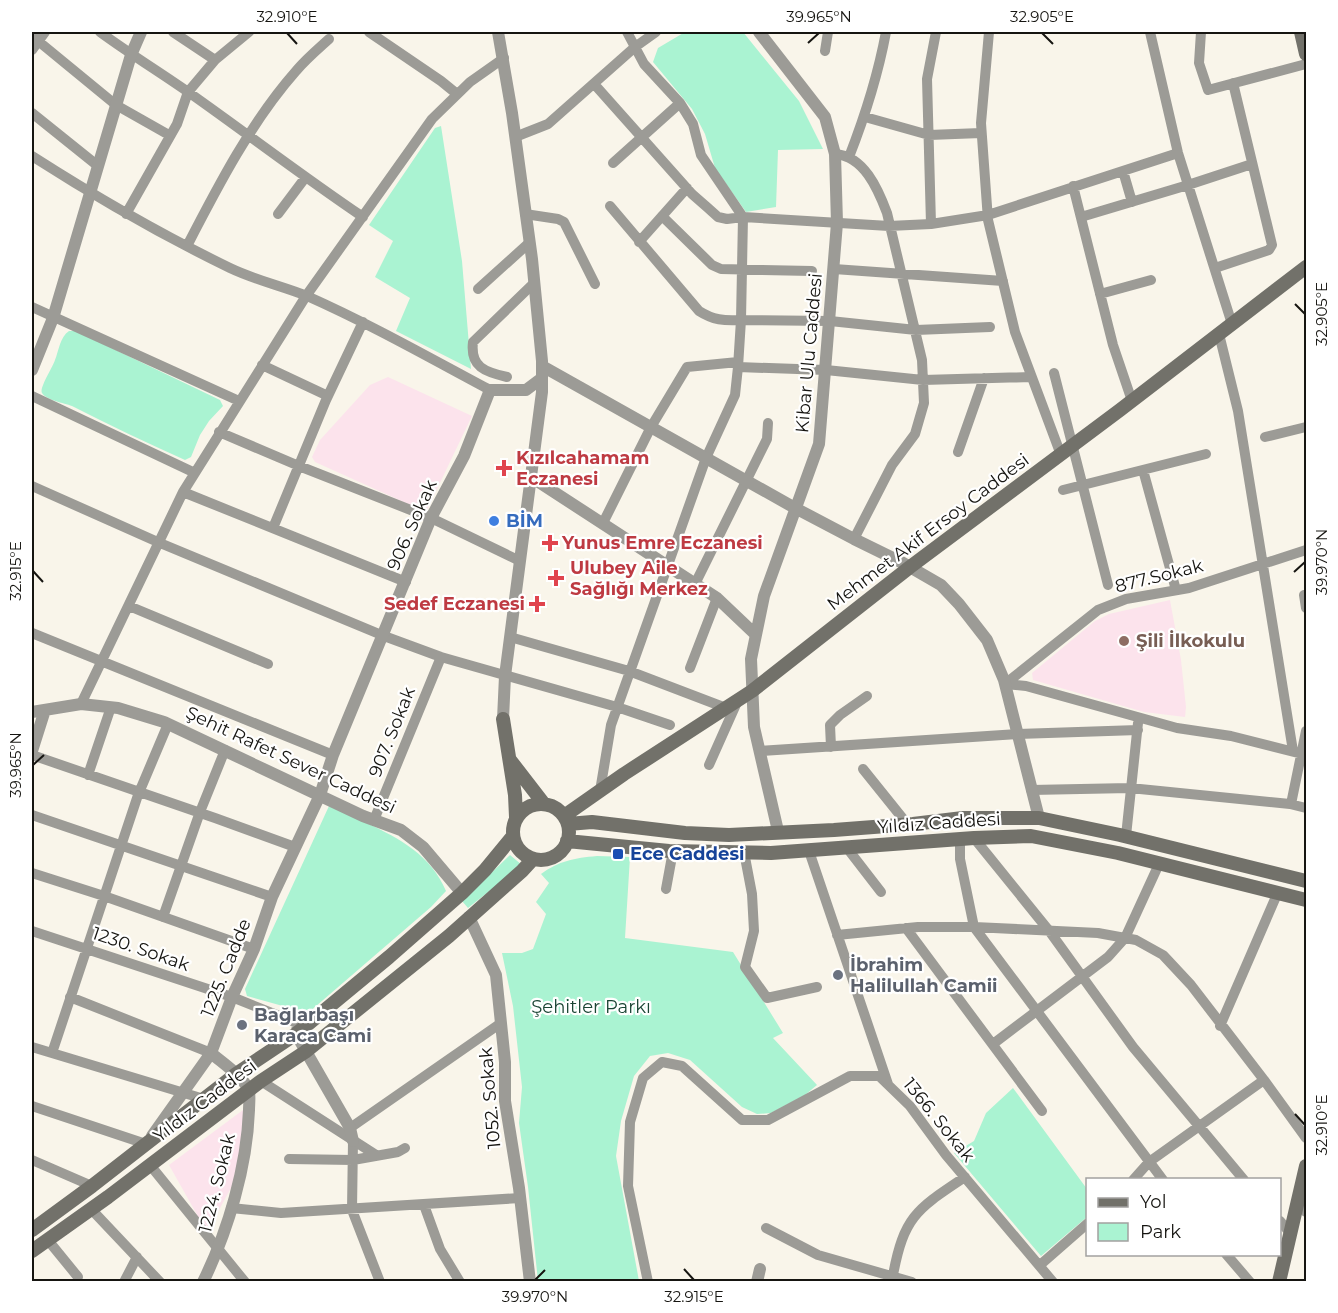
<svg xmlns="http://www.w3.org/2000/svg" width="1338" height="1313" font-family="Montserrat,sans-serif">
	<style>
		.education { fill: #fce3ec }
		.green { fill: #aaf3d2 }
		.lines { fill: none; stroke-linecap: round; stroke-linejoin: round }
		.minor { stroke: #9c9b96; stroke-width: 10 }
		.tertiary { stroke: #9c9b96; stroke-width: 12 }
		.secondary { stroke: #72716a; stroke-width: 14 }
		.ticks { fill: none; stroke: #161511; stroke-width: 2 }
		.health-dot { fill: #e0444e; stroke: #fff; stroke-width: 2 }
		.shop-dot { fill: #3f7fe0; stroke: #fff; stroke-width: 2 }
		.education-dot { fill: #8d6e63; stroke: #fff; stroke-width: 2 }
		.transit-dot { fill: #1a4fb4; stroke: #fff; stroke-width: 2 }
		.worship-dot { fill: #6b7280; stroke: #fff; stroke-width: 2 }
		.labels { text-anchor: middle; stroke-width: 4.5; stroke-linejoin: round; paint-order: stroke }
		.street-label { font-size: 18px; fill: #161511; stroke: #fff }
		.health-label { font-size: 18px; font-weight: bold; fill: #be3a42; stroke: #fff; text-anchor: start }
		.shop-label { font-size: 18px; font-weight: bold; fill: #366cbe; stroke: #fff; text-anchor: start }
		.education-label { font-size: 18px; font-weight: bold; fill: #785e54; stroke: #fff; text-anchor: start }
		.transit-label { font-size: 18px; font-weight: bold; fill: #164399; stroke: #fff; text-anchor: start }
		.worship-label { font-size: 18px; font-weight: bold; fill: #5b616d; stroke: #fff; text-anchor: start }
		.park-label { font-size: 18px; fill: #1a4534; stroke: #fff }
		.neatline { fill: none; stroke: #161511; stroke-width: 2 }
		.ticks-label { font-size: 15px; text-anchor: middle; fill: #161511 }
	</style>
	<rect width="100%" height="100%" fill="#f9f5ea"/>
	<path class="education" d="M388,377L472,416L426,512L315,462L312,457L320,440L370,385Z
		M1170,600L1181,660L1186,707L1185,717L1144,712L1033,680L1032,673L1095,621L1109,614Z
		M243,1110V1141L232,1186L208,1230L204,1227L169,1165Z"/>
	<path class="green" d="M685,32H743L799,101L823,149L778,150L776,207L746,212L715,168L705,134L692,109L653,62L658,48Z
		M441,126L462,261L471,369L396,331L410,298L375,277L393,241L369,225L435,128Z
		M69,331H76L220,400L223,406L209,421L200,435L191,457L185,460C147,443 109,425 72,406C64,403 46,400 42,393C39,388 53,367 55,360C59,350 60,337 69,331Z
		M329,806C342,810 355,817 367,823C400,839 431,855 446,891L431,907L308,1013L247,996L245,989Z
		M510,855L522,865L468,908L462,901Z
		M597,856L630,857L625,938L733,952L783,1033L773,1038L817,1085L805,1095L771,1113L757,1114L742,1107L690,1060L668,1053L650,1056L634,1076L621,1121L616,1156L639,1281H538L528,1187L519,1123L522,1087L513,1006L502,953H522L533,949L546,914L536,902L549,883L541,874C559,861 574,858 597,856Z
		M1013,1088L1087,1189V1217L1041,1256L954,1153L974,1141L986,1113Z"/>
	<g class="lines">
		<path class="minor" d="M100,32C130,54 161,73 191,94C249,135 305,178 363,217
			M173,32L215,60
			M369,32L441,81L457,94
			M989,32L981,123L988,220L1015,332L1061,455
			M1150,32L1178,153L1232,324
			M1201,32L1199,63L1208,90L1306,64
			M32,36L116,105L169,135
			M32,50L45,32
			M825,51L828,32
			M595,85L692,194L708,208L718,217L727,219L743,217L889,226L931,224L988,215L1178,153
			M32,113L98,166
			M865,117L929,135L981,133
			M515,137L548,124L635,47L656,32
			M835,154C864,156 878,189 887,213L922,360L924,403L915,434L892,465L854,539
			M32,156C96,197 162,235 230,268C255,280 282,286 307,296C370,324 430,358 490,390
			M849,157C865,116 878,75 886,32
			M613,163L680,103
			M1123,171L1132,202
			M1073,186L1113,345L1132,401
			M610,206L699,311C713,320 724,321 741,320L743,217L701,155L693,124L680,103L644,64L627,32
			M126,214L177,124L188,92L215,60L249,32
			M278,214L305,178
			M525,214L558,219L564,222L595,284
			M662,216L712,265L721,269L812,271
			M1081,217L1188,185L1252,164
			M931,224L927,79L936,32
			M639,242L687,188
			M187,246C218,186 251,122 296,71C306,59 318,49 329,39
			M1215,268L1269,250L1272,245L1233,83
			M834,269L1003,281
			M478,289L529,243
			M1100,294L1151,280
			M32,307L239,401
			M1219,334L1238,411L1293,751
			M262,365L328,396
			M738,367L741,320L830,321L916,330L990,327
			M1054,373L1108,585
			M507,377C485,372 470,367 473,342L534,283
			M32,396L195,473
			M219,432L299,466L431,518L520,561
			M1265,437L1306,427
			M958,452L984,378
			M1143,470L1176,590
			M32,486L160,543L384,636L441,657L617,707L670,725
			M1063,490L1206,454
			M183,492L406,582
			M603,523L651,427L687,367L738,362
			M273,528L326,400L363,322
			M695,584L767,439L768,423
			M1304,595L1306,608
			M129,606L268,664
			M32,633L333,755
			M510,637L629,671L726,708
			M690,668L717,598
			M1005,684L1098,610L1126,599L1189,588L1306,550
			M1005,684L1026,686L1177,728L1231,736L1306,755
			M81,704L183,492L306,296L432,119L470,82L504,58
			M831,747L830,725L840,715L867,696
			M760,751L1018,734L1138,730
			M32,755L215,818L295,847
			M709,765L738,700
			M863,769L908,825
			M88,775L111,707
			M1031,790L1130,788L1290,804L1306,808
			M600,791L611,725L706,458L735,395L738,367L826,370L923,380L1031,377
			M1291,804L1306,731
			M32,815L272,897
			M374,820L441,657
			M1126,836L1138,723
			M974,838L1050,932L1133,1047L1244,1180
			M960,840V859L974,927L1163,1180
			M847,848L881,892
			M809,851L888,1084
			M744,852L752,894L754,931L745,967L767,998L817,987
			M32,873L104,896L254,949
			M666,889L673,851
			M163,917L200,812L225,750
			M906,928L1042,1111
			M32,931L232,997L297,1023L296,1034
			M837,935L918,927H974L1098,933L1136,940L1163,955L1191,985L1264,1080L1306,1138
			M70,997L211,1053
			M1220,1026L1278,892
			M993,1044L1108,957L1125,938L1159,864
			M32,1047L204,1099
			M52,1053L138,795L168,724
			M261,1081L376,1155
			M32,1106L146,1144
			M350,1128L501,1023
			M353,1141L352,1210L380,1282
			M289,1159L353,1160L398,1152L405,1148
			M32,1160L92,1186
			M150,1165L245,1282
			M1133,1180L1149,1162L1264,1080
			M1299,1195L1306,1212
			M424,1205L440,1249L460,1282
			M231,1208L281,1213L520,1198
			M91,1209L160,1282
			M1280,1221L1291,1234
			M766,1228L818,1255L912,1282
			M47,1239L78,1277
			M1226,1254L1250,1282
			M1040,1265L1088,1223
			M893,1275C904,1216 917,1209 965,1177
			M124,1282L137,1257
			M648,1282L628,1186L630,1122L643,1078L662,1062L682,1066L742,1120H768L850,1076H879L910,1106L946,1155L1053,1282"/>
		<path class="tertiary" d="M498,32L512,113L532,259L542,361V392L505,676L503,719
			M759,32L825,117L835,154L837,223L819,444L764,596L751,659L754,727L778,831
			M542,366L795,508L854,539L903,563L941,585L959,604L987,640L1004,680L1039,818
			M32,370L53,318L131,55L141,32
			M531,477L717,598L756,635
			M32,712L81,704L118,708L164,722L363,816L401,830L423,847L462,893
			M32,751L45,710
			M469,917L496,975L505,1062V1101L519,1188L530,1282
			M296,1034L350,1128L353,1141
			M152,1136L211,1053L232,997L254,949L272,897L320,795L333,755L431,518L464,456L490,390H526L542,378
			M203,1282C228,1231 247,1167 249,1110C249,1105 250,1097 249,1092C247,1079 221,1062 211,1053
			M757,1282L760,1269"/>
		<path class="secondary" d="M1301,32L1306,54
			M503,719L515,795L516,817
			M510,760L544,804
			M513 832a28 28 0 1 1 56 0a28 28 0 1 1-56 0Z
			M564,816L624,774L752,691L910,567L1120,410L1306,267
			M568,824L592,822L685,833L729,835L834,830L913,824L963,818H1039L1120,835L1306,881
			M567,841L669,851L771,853L974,838L1031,836L1118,853L1306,900
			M32,1230L92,1186L236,1074L296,1034L389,957L462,893L485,870L513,836
			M32,1251L108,1197L261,1081L305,1052L449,936L522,871L533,859
			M1279,1282L1306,1166"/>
	</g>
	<path class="ticks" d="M287,33L297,44M1042,33L1053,44M808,43L819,33M1295,304L1305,314M33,571L43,582M1294,572L1305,562M33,765L44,755M1295,1114L1305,1125M684,1269L694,1280M535,1280L545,1270"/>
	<g class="health-dot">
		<path d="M501 459h6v6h6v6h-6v6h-6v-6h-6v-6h6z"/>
		<path d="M547 534h6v6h6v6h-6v6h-6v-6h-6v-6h6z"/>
		<path d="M553 569h6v6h6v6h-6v6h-6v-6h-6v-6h6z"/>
		<path d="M534 595h6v6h6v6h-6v6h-6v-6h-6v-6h6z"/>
	</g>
	<circle class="shop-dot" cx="494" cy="521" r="6"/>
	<circle class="education-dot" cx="1124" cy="641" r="6"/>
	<rect class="transit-dot" x="612" y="848" width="12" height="12" rx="3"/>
	<g class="worship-dot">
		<circle cx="838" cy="975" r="6"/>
		<circle cx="242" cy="1025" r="6"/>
	</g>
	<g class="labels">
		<g class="street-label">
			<text transform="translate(809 353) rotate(-85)" y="6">Kibar Ulu Caddesi</text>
			<text transform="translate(412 525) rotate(-66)" y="6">906. Sokak</text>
			<text transform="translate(928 532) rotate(-37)" y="6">Mehmet Akif Ersoy Caddesi</text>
			<text transform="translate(1159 576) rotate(-14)" y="6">877.Sokak</text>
			<text transform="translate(392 732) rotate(-68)" y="6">907. Sokak</text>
			<text transform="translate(291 760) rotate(25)" y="6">Şehit Rafet Sever Caddesi</text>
			<text transform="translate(939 823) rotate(-4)" y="6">Yıldız Caddesi</text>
			<text transform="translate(141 949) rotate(19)" y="6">1230. Sokak</text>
			<text transform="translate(226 968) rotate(-68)" y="6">1225. Cadde</text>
			<text transform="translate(490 1098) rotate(-95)" y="6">1052. Sokak</text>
			<text transform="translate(205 1101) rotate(-37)" y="6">Yıldız Caddesi</text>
			<text transform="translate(939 1120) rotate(51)" y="6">1366. Sokak</text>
			<text transform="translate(217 1183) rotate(-76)" y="6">1224. Sokak</text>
		</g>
		<g class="health-label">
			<text x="516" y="464">Kızılcahamam<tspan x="516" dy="21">Eczanesi</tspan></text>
			<text x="562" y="549">Yunus Emre Eczanesi</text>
			<text x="570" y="574">Ulubey Aile<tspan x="570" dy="21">Sağlığı Merkez</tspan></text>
			<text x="525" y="610" text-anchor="end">Sedef Eczanesi</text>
		</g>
		<g class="shop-label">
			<text x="506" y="527">BİM</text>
		</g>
		<g class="education-label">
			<text x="1136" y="647">Şili İlkokulu</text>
		</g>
		<g class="transit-label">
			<text x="630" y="860">Ece Caddesi</text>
		</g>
		<g class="worship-label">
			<text x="850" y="971">İbrahim<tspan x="850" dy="21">Halilullah Camii</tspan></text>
			<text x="254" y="1021">Bağlarbaşı<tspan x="254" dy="21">Karaca Cami</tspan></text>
		</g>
		<g class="park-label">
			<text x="591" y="1013">Şehitler Parkı</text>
		</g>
	</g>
	<rect width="1338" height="1313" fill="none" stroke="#ffffff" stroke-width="66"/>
	<rect x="1086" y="1178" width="195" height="78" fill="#ffffff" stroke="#a2a1a0" stroke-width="1.5"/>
	<rect x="1098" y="1198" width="30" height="9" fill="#72716a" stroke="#a2a1a0" stroke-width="1.5"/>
	<text x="1140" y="1208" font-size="18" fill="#161511">Yol</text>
	<rect x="1098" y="1223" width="30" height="18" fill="#aaf3d2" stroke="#a2a1a0" stroke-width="1.5"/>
	<text x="1140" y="1238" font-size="18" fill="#161511">Park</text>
	<rect x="33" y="33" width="1272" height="1247" class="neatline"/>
	<g class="ticks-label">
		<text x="287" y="22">32.910°E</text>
		<text x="819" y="22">39.965°N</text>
		<text x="1042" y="22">32.905°E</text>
		<text transform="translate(1322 314) rotate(-90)" y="5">32.905°E</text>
		<text transform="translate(1322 562) rotate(-90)" y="5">39.970°N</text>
		<text transform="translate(16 571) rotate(-90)" y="5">32.915°E</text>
		<text transform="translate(16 765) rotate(-90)" y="5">39.965°N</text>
		<text transform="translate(1322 1125) rotate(-90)" y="5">32.910°E</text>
		<text x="535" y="1302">39.970°N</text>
		<text x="694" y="1302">32.915°E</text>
	</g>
</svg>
